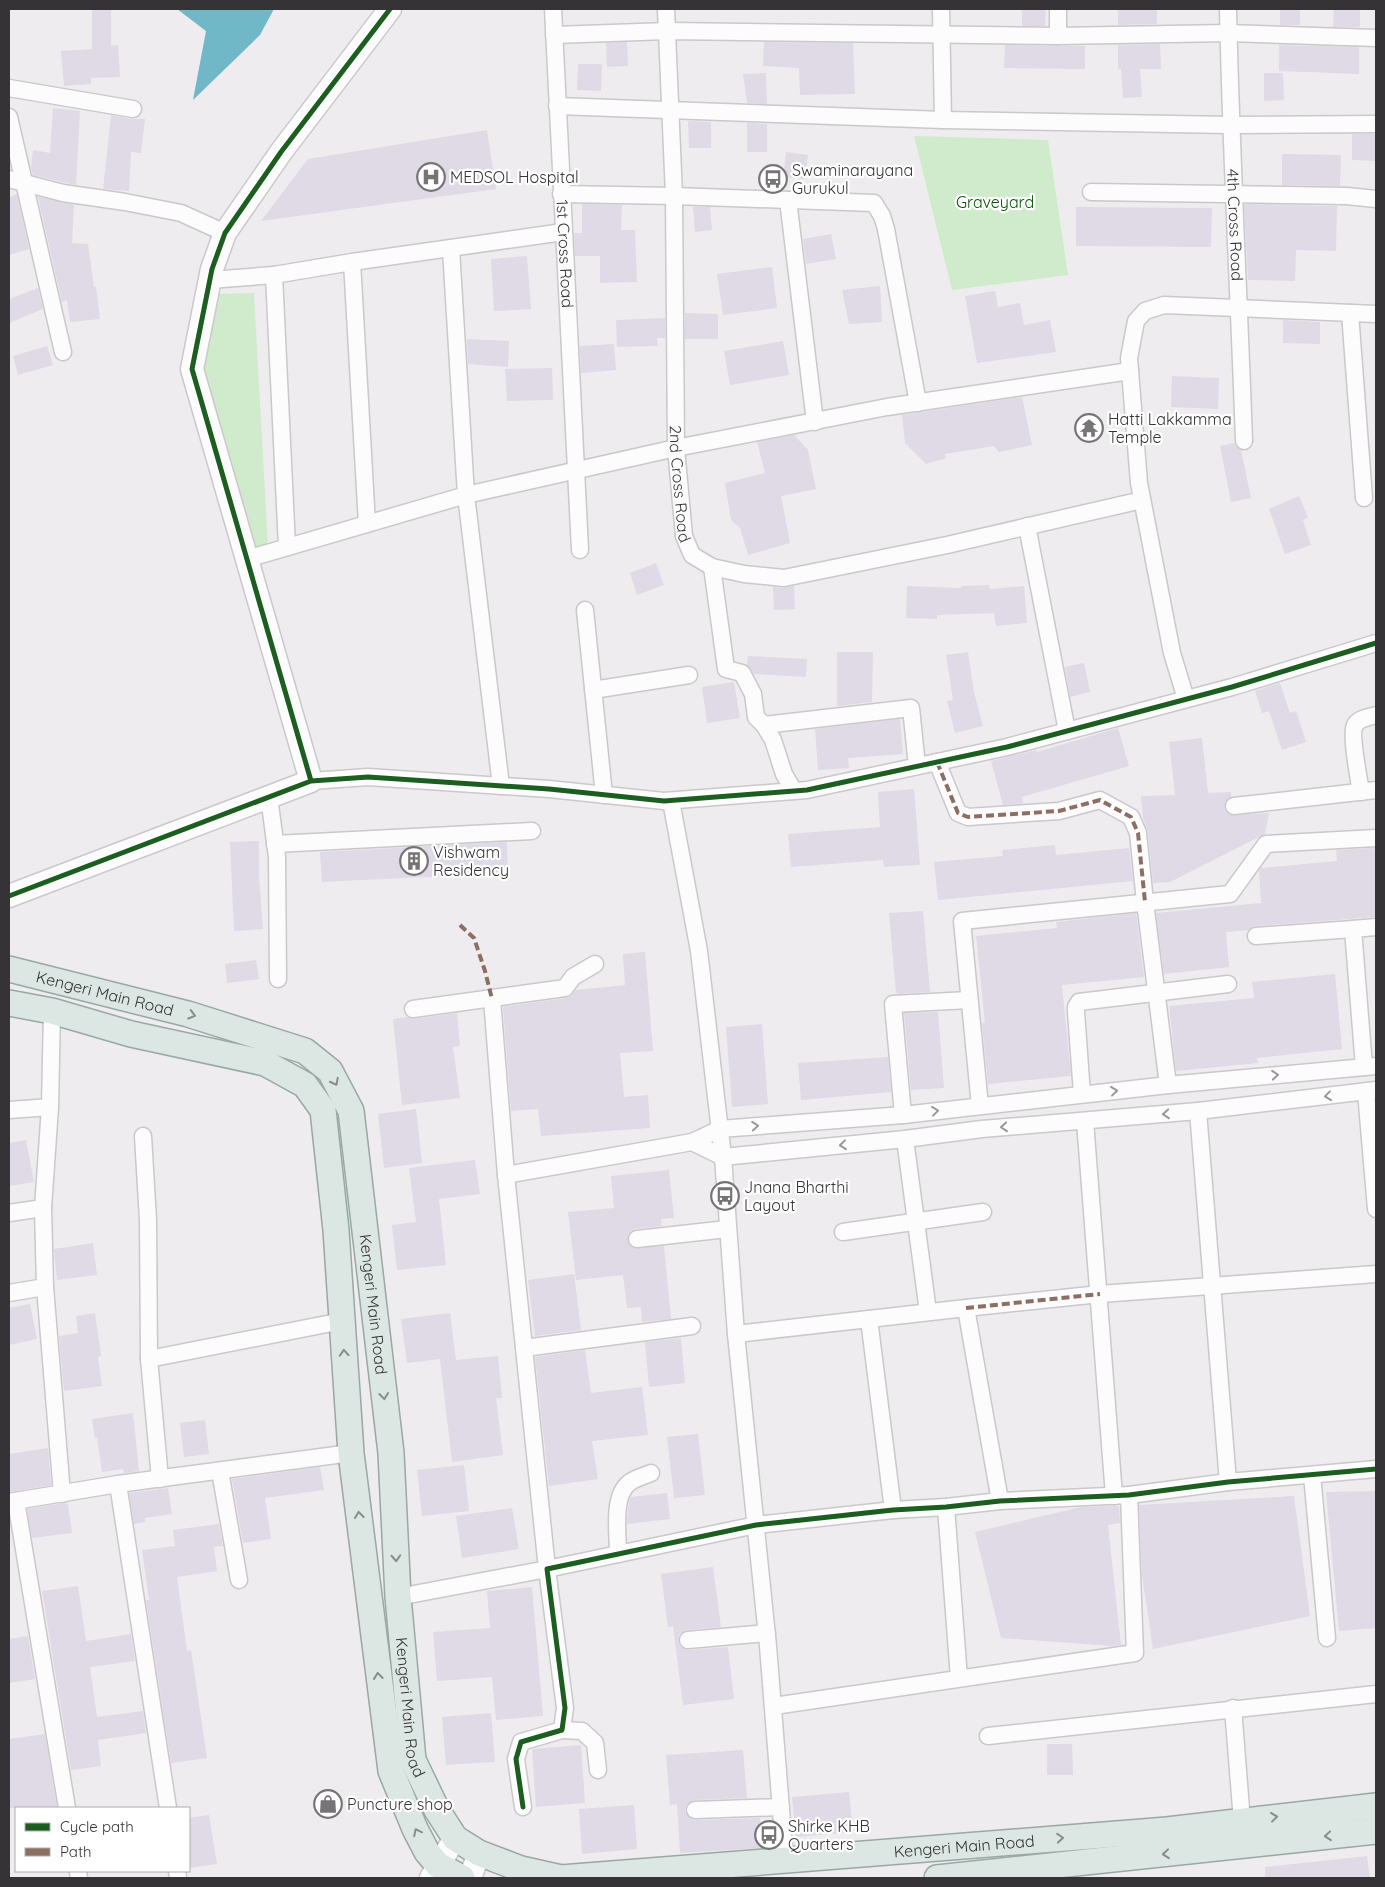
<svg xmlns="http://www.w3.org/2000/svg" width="1385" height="1887" font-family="Quicksand,sans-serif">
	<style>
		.green { fill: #d0ebcc }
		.water { fill: #70b8c8 }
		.building { fill: #e0d9e6 }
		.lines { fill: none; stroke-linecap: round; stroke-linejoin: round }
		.street-casing { stroke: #cac8ca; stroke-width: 19 }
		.secondary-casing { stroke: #cac8ca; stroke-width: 25 }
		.primary-casing { stroke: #98a8a4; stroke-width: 28 }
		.street { stroke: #fdfcfd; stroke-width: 16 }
		.secondary { stroke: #fdfcfd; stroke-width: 22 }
		.primary { stroke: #dce6e3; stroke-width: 25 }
		.quiet { stroke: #8d6e63; stroke-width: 4; stroke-dasharray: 8 4; stroke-linecap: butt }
		.cycleway-casing { stroke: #fff; stroke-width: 8 }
		.cycleway { stroke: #1b5e20; stroke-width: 5 }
		.oneway { stroke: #888c8c }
		.oneway2 { stroke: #999899 }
		.labels { text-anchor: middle; stroke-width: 4.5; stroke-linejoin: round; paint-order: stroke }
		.poi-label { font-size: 16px; fill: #353335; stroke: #fff; text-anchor: start }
		.park-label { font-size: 16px; fill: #075505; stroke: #fff }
		.street-label { font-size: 16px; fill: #353335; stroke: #fff }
	</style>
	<rect width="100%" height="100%" fill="#efecef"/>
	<path class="green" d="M914,136L1048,140L1068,275L952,290Z
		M254,293L268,547L251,553L188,344L215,294Z"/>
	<path class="water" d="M177,9H274L260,35L193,100L206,31Z"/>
	<path class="building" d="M92,9H111V46L118,45L120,77L91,78V84L64,86L61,51L92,49Z
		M1022,9H1046L1045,26H1022Z
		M1118,9H1157V24L1118,25Z
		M1280,9H1300V25H1280Z
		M1334,9H1360V27H1333Z
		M627,42L628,66L607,67L606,43Z
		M764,42L853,43L855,94L800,95L799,68L763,66Z
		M1160,44L1161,69H1140L1142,97L1123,98L1121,69H1118V45Z
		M1005,45L1085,46V69L1004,68Z
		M1279,45L1359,47V74L1279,71Z
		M578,64H602L601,91L577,90Z
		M766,73L767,104L747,103L743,74Z
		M1264,73H1283L1284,100L1264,101Z
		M53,108L80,111L76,185L33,175L31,168L33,150L50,153Z
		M111,115L131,119H145L141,153L131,152L129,191L103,189Z
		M688,121L711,122V148H689Z
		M747,123L767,124V152H747Z
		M487,130L496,189L261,221L308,159Z
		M1352,134H1376V161L1352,160Z
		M786,152L808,155L805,179L783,177Z
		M1282,154L1341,155L1340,186L1282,185Z
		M17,194L29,249L9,255V197Z
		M38,197L74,205L72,243L88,244L94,287H96L100,319L70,322L67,300L62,302Z
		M582,204L622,205L621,230H635L637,282L600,283V256H575L574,233H582Z
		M1244,204L1337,206L1336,251L1296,250L1295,281L1248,280Z
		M693,207H710L712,230L695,232Z
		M1076,207L1212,208L1211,247L1076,246Z
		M831,234L836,259L806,264L803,239Z
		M527,256L531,309L494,311L491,259Z
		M772,267L777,308L723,315L717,274Z
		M880,286L882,322L849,324L842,290Z
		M38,288L43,309L9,323V299Z
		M995,291L998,307L1020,303L1024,325L1050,320L1056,352L977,363L965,296Z
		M685,313L718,314V339H685Z
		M665,318V338H657L658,346L617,347L616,320Z
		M1283,320L1320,322V344L1283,343Z
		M467,339L509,341L508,367L468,364Z
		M783,341L789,375L730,385L724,351Z
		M614,344L616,370L581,373L580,346Z
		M47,346L53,365L18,375L13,356Z
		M552,368L553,400L507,401L505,369Z
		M1172,376L1219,378L1218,409L1171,407Z
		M1022,397L1032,445L999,452L994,446L945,454L946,458L926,464L905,443L902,415Z
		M794,435L808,450L816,489L781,496L790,543L748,555L740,528L731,520L725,483L765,473L757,442Z
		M1234,443L1236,447L1241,450L1251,498L1231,502L1220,446Z
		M1299,496L1308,517L1303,520L1311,545L1285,554L1269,509Z
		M656,563L664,585L637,595L630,573Z
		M989,585L990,589L1024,586L1027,623L996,626L994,613L937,615V619L906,618L907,586L961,588V586Z
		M794,586L795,609L774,610L773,587L783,588Z
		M837,652H873L872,702L837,706Z
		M968,652L974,692L983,726L955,733L947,701L953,700L946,655Z
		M748,656L807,659L806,677L754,674L747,665Z
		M1084,663L1090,692L1070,697L1065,667Z
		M734,682L740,718L707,723L702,687Z
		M1280,683L1290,713L1296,711L1306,742L1282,750L1269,711L1262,713L1255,691Z
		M900,719L903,754L848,758L849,768L818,770L815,729Z
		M1118,728L1129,766L1022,797L1023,803L1003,805L991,761L1036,750L1037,752Z
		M1202,738L1208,793L1231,792V797L1225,802L1224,807L1226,812L1230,815L1269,813L1265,834L1170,882L1153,883L1148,832L1143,818L1141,796L1175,795L1169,742Z
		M914,789L920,865L884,867L883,860L791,867L788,834L880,827L878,792Z
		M259,841V875L263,929L234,931L230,842Z
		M507,842L508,873L322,882L320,852Z
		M1055,845L1056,855L1129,848L1133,881L938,900L934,862L1003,856L1002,850Z
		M1376,848V917L1255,926L1248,930L1226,932L1229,967L1164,974L1156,913L1261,903L1259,871L1261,868L1337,861L1336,850Z
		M923,911L930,992L898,994L896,992L889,913Z
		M1136,913L1144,977L1062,985L1071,1076L988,1084L982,1023H985L976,936L1057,928L1056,922Z
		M645,952L653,1051L620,1053L624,1097L648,1095L650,1128L541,1136L538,1109L511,1111L503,1007L566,998L570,996L576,990L625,985L623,954Z
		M256,960L259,979L227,983L225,964Z
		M1335,974L1342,1049L1257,1058L1258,1063L1176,1071L1169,1006L1254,998L1252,982Z
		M938,1012L944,1088L911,1090L904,1013Z
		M457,1013L460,1046L453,1047L460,1098L402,1105L393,1019L407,1017L414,1019Z
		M762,1024L768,1104L732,1107L726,1027Z
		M888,1057L891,1092L801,1100L798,1063Z
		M416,1109L422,1163L384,1168L378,1114Z
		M26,1140L34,1182L9,1186V1143Z
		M475,1160L480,1194L439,1199L446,1265L397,1270L392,1225L416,1222L409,1168Z
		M669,1170L674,1218L661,1219L662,1226L635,1229L631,1231L628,1235L629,1244L633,1248L664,1246L671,1319L642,1322L641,1307L627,1308L623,1275L576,1280L568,1212L614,1208L611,1176Z
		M93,1243L97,1275L57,1280L54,1249Z
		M574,1274L581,1330L535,1336L528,1280Z
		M30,1304L37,1339L9,1345V1308Z
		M95,1313L101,1356L98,1357L102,1386L64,1391L59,1336L78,1333L76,1316Z
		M450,1313L456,1360L498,1356L502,1398H496L503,1455L452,1462L440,1359L407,1363L401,1319Z
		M681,1338L685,1383L649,1387L645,1342Z
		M585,1350L591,1393L642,1387L648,1435L592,1441L598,1479L549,1486L535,1357Z
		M133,1413L139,1471L124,1473L123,1469L102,1472L97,1437L95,1438L92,1419Z
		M205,1420L209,1454L184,1457L180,1423Z
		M698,1434L705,1495L674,1498L667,1437Z
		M48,1448L51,1485L9,1492V1454Z
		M464,1465L469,1511L422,1516L417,1470Z
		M320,1467L324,1490L265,1498L271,1539L243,1543L232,1479Z
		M168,1488L172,1514L145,1518V1522L134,1524L129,1493Z
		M1376,1491V1628L1339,1631L1326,1492Z
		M667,1493L670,1519L627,1524L628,1507L631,1497Z
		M1294,1496L1310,1616L1153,1649L1142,1575L1139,1505Z
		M58,1504H68L72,1533L32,1538L27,1509Z
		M1106,1506H1119L1120,1523L1108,1525L1121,1645L1112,1646L1001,1638L975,1532L1081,1507Z
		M512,1508L519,1549L462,1558L456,1516Z
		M219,1524L223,1546L214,1547L217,1571L177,1577L187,1651L191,1650L207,1758L171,1763L146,1600H149L142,1550L175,1546L173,1530Z
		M713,1567L721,1627L687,1630L679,1635L678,1641L680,1646L688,1650L728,1647L734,1699L683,1705L673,1626L668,1627L661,1574Z
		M78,1586L86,1641L131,1634L135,1661L90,1667L97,1717L143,1711L146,1733L98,1740L101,1766L71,1770L42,1591Z
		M532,1587L543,1716L496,1720L492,1677L437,1681L433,1632L490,1628L487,1591Z
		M28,1636L35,1679L9,1683V1639Z
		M491,1713L495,1762L446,1765L442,1717Z
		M45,1734L57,1808H9V1739Z
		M1047,1744H1072L1073,1775H1047Z
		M581,1745L585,1803L536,1807L532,1749Z
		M743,1750L747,1798L694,1800L686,1805L685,1811L690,1819L695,1820L760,1818L762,1848L680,1853L677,1804L670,1805L666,1755Z
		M849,1792L853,1832L796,1837L792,1797Z
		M634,1805L637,1849L582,1854L579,1809Z
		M209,1815L217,1864L189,1868V1818Z
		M1367,1856L1370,1878H1265V1867Z"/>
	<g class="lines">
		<defs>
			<g id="street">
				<path id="s1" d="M553,9L580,550"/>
				<path id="s2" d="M666,9L674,196L676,448L684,536L692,555L712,567L744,574L784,578L947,545L1142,500"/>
				<path d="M941,9L943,120"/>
				<path d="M1058,9V36"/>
				<path id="s3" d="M1228,9C1231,153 1239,297 1244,441"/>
				<path d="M554,35L668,31L1058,36L1228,33L1376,38"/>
				<path d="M9,88L133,109"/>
				<path d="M557,106L943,120L1230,125L1376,124"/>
				<path d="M9,117L63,352"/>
				<path d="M9,179L63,193L125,202L181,213L225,233"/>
				<path d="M1091,192L1347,196L1376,199"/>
				<path d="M561,194L674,196L874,203L882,216L886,229L918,403"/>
				<path d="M788,200L815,422"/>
				<path d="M352,262L367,524"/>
				<path d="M274,275L287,547"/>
				<path d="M210,280L274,275L352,262L563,232"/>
				<path d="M1350,313L1364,498"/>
				<path d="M1027,526L1067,731"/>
				<path d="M247,559L466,495L451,249"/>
				<path d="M712,567L726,669L742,673L753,694L756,717L764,725L773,740L784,774L794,791"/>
				<path d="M585,610L604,795"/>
				<path d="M593,690L689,675"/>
				<path d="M1186,699L1172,653L1139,483L1129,358L1136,321L1145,311L1164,305L1376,314"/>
				<path d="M764,725L911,708L917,766"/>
				<path d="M937,762L958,813L968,817L1059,811L1100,800L1131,817L1138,833L1145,902L1168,1085"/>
				<path d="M311,781L368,777L549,789L664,801L807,790L1007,747L1232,687L1376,643"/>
				<path d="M501,786L466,495L676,448L887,407L1130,371"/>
				<path d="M1361,792C1359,780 1350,733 1355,725C1359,718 1370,717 1376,715"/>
				<path d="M269,797L277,857L278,979"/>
				<path d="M671,801L699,951L723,1157L736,1334L768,1646L785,1860"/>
				<path d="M1234,806L1376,790"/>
				<path d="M275,844L532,831"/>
				<path d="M1256,936L1353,929"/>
				<path d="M413,1009L565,988L573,977L595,964"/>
				<path d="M52,1011L50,1107L43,1208L45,1287L62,1494"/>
				<path d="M1364,1067L1353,929L1376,927"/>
				<path d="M1366,1092L1376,1209"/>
				<path d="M1082,1094L1076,1012V1007L1079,1002L1228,984"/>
				<path d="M980,1106L962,921L1230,894L1266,844L1376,838"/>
				<path d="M9,1110L50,1107"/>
				<path d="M1198,1111L1228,1482"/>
				<path d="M903,1115L893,1004L969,1000"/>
				<path d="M1085,1121L1114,1496"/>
				<path d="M143,1136L148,1220L149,1359L160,1479"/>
				<path d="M905,1139L928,1312"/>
				<path d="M692,1142L723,1157L905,1139L982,1129L1198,1111L1376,1090"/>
				<path d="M506,1175L692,1142L720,1129L903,1115L1168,1085L1376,1066"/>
				<path d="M9,1213L43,1208"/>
				<path d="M843,1232L983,1212"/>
				<path d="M637,1239L727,1229"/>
				<path d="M9,1293L45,1287"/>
				<path d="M966,1308L1100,1294L1376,1274"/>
				<path d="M736,1334L869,1319"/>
				<path d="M524,1348L692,1326"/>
				<path d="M149,1359L342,1321"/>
				<path d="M220,1471L239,1580"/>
				<path d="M1312,1475L1327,1638"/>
				<path d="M118,1484L168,1808"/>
				<path d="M16,1501L67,1808"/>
				<path d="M9,1502L118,1484L351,1453"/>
				<path d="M946,1507L959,1678"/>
				<path d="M893,1510L869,1319L966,1308L1000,1501"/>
				<path d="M618,1554C618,1534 612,1496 629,1483C635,1478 644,1476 651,1473"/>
				<path d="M398,1597L547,1569L506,1175L492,999"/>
				<path d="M688,1640L767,1633"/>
				<path d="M774,1706L1135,1653L1129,1495"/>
				<path d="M1233,1708L1242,1821"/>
				<path d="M562,1730L582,1731L595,1743L598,1770"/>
				<path d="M988,1736L1376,1694"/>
				<path d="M523,1807L516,1759L521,1742L562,1730L565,1708L547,1569L756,1525L893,1510L946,1507L1000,1501L1129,1495L1228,1482L1376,1469"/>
				<path d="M695,1810L781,1807"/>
				<path d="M78,1871L79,1878"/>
				<path d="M177,1871L178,1878"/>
			</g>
			<path id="secondary" d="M9,896L311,781L192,369L212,269L225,233L281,152L390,9
				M431,1878L455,1838
				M470,1878L479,1853"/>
			<g id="primary">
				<path id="s4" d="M9,969L188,1014L305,1051L330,1071L351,1111L391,1453L398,1597L413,1760L437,1810L455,1838L479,1853L521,1869L561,1878L1167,1830L1376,1806"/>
				<path d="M9,1003L52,1011L131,1034L265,1063L305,1085L323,1110L336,1230L351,1453L391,1771L415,1829L427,1852L438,1865L462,1878"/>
				<path d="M937,1878L1376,1831"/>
			</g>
		</defs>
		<use href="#street" class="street-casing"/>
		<use href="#secondary" class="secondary-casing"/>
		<use href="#primary" class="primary-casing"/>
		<use href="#street" class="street"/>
		<use href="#secondary" class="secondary"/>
		<use href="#primary" class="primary"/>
		<path class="quiet" d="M937,762L958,813L968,817L1059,811L1100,800L1131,817L1138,833L1145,902
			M460,925L474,938L485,971L492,999
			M966,1308L1100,1294"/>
		<defs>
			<path id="cycleway" d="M311,781L368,777L549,789L664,801L807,790L1007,747L1232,687L1376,643
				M9,896L311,781L192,369L212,269L225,233L281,152L390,9
				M523,1807L516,1759L521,1742L562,1730L565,1708L547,1569L756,1525L893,1510L946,1507L1000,1501L1129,1495L1228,1482L1376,1469"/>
		</defs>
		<use href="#cycleway" class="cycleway-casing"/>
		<use href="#cycleway" class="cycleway"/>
	</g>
	<defs><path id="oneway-chevron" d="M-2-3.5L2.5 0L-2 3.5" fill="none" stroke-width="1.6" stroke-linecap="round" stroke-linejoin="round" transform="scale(1.25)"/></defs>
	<g class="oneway">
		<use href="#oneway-chevron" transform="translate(192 1015) rotate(16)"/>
		<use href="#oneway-chevron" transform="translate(335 1082) rotate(63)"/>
		<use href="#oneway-chevron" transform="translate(344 1353) rotate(-94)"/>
		<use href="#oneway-chevron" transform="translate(384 1396) rotate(83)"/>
		<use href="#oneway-chevron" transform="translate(359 1515) rotate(-97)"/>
		<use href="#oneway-chevron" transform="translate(396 1558) rotate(87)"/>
		<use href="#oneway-chevron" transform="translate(378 1676) rotate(-97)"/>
		<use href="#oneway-chevron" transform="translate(1274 1817) rotate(-7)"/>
		<use href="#oneway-chevron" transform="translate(417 1832) rotate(-116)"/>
		<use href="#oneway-chevron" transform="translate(1328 1836) rotate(174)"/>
		<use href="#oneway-chevron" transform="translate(1060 1838) rotate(-5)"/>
		<use href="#oneway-chevron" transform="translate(1166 1854) rotate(174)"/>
	</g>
	<g class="oneway2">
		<use href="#oneway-chevron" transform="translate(1275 1075) rotate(-5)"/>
		<use href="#oneway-chevron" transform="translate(1114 1091) rotate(-6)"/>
		<use href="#oneway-chevron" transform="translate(1328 1096) rotate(173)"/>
		<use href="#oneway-chevron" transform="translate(935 1111) rotate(-7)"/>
		<use href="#oneway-chevron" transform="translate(1166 1114) rotate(175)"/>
		<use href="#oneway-chevron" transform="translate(755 1126) rotate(-4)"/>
		<use href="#oneway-chevron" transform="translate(1004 1127) rotate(175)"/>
		<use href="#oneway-chevron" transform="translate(843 1145) rotate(174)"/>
	</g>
	<defs>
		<symbol id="hospital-ring" viewBox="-11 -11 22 22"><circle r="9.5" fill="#fff" stroke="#767476" stroke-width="1.5"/><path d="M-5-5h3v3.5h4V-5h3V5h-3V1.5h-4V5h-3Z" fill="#767476"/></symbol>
		<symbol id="bus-ring" viewBox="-11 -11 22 22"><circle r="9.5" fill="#fff" stroke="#767476" stroke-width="1.5"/><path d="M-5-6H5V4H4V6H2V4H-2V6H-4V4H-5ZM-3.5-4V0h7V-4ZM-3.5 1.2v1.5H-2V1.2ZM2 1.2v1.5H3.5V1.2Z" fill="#767476"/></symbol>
		<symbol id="temple-ring" viewBox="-11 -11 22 22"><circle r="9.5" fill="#fff" stroke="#767476" stroke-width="1.5"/><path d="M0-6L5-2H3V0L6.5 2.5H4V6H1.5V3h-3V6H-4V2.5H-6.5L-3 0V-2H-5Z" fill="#767476"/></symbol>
		<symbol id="building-ring" viewBox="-11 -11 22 22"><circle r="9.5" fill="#fff" stroke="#767476" stroke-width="1.5"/><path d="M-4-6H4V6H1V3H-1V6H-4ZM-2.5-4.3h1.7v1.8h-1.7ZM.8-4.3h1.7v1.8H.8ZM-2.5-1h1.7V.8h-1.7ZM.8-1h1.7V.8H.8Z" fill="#767476"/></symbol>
		<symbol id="shop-ring" viewBox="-11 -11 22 22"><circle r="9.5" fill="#fff" stroke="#767476" stroke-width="1.5"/><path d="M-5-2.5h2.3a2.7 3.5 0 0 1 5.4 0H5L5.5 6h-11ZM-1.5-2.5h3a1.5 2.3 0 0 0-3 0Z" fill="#767476"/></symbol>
	</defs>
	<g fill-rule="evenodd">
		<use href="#hospital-ring" x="415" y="161" width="32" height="32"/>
		<use href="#bus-ring" x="757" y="163" width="32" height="32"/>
		<use href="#temple-ring" x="1073" y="412" width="32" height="32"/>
		<use href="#building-ring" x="398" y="845" width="32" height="32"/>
		<use href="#bus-ring" x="709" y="1180" width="32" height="32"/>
		<use href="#shop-ring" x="312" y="1788" width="32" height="32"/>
		<use href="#bus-ring" x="753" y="1819" width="32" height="32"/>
	</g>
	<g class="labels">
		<g class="poi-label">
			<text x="792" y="176">Swaminarayana<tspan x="792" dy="18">Gurukul</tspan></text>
			<text x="450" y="183">MEDSOL Hospital</text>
			<text x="1108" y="425">Hatti Lakkamma<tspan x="1108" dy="18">Temple</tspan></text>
			<text x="433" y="858">Vishwam<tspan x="433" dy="18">Residency</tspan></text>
			<text x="744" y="1193">Jnana Bharthi<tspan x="744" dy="18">Layout</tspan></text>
			<text x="347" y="1810">Puncture shop</text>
			<text x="788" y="1832">Shirke KHB<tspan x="788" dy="18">Quarters</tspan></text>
		</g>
		<g class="park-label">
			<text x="995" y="208">Graveyard</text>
		</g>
		<g class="street-label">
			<text dy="6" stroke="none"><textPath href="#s3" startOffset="216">4th Cross Road</textPath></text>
			<text dy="6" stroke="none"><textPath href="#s1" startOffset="245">1st Cross Road</textPath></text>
			<text dy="6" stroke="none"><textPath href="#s2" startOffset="475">2nd Cross Road</textPath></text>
			<text dy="6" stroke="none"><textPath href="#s4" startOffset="99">Kengeri Main Road</textPath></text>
			<text dy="6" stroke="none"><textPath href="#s4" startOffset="579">Kengeri Main Road</textPath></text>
			<text dy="6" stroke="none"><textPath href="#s4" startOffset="984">Kengeri Main Road</textPath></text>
			<text dy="6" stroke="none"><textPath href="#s4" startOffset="1644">Kengeri Main Road</textPath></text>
		</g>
	</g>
	<rect width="1385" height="1887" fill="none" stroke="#353335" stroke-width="20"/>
	<rect x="15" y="1807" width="175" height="65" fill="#ffffff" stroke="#aeadae"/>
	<rect x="25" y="1823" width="25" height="8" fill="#1b5e20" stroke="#aeadae"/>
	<text x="60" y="1832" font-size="15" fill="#353335">Cycle path</text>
	<rect x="25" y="1848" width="25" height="8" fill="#8d6e63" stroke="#aeadae"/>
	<text x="60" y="1857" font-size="15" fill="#353335">Path</text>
</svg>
